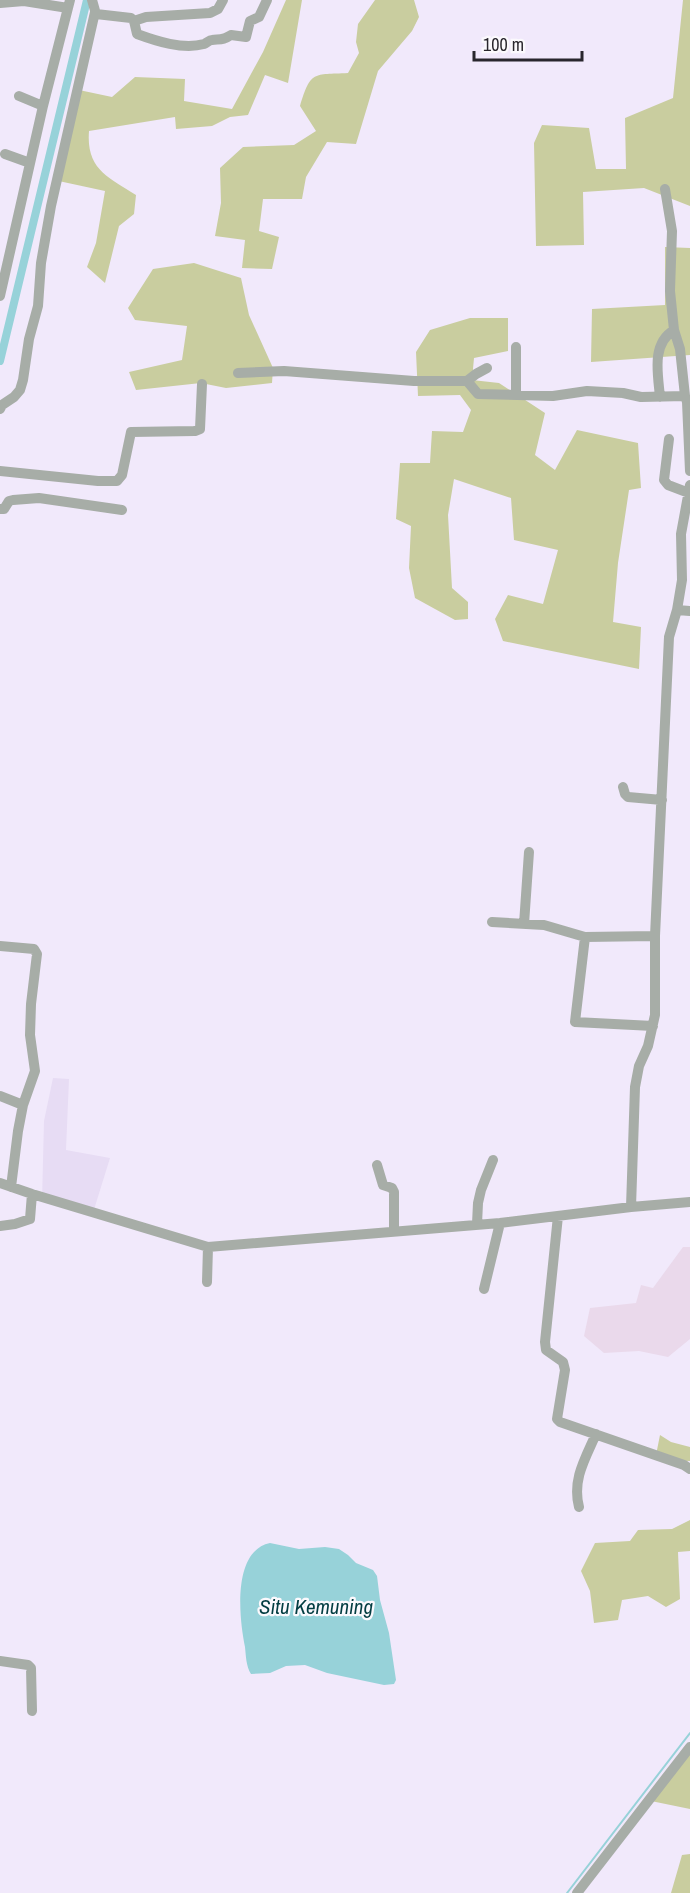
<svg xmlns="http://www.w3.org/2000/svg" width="690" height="1893" font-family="'Archivo Narrow',sans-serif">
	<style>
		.built { fill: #e7dcf4 }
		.industrial { fill: #ead9eb }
		.green { fill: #c9cd9f }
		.water { fill: #97d2d9 }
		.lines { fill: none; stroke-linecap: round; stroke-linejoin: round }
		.stream { stroke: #97d2d9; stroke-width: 2 }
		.canal { stroke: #97d2d9; stroke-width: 8 }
		.minor { stroke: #a7ada7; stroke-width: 10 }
		.labels { text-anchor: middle; stroke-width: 4.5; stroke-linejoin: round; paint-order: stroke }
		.water-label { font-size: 21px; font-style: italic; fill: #033d42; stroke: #fbf9fd }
	</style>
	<rect width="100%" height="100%" fill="#f1e9fb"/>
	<path class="built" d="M53,1078L69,1079L66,1150L110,1158L92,1216L42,1201L44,1121Z"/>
	<path class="industrial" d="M683,1247H690V1339L668,1357L639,1351L604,1353L584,1336L590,1308L636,1303L641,1285L653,1288Z"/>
	<path class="green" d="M286,0H302L288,83L265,75L248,115L230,117L212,126L176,129L175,117L89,131C86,169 108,177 136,195L134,214L119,226L105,283L87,267L96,243L105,191L54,180L79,90L112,97L135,77L185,79L184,101L232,109L263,52Z
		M375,0H414L419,17L412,31L378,71L356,144L327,142L306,177L302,199H263L259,231L279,237L272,269L242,268L245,240L215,236L221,203L220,168L243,147L294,145L316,131L300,106C311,70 313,75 348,73L359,53L356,42L358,24Z
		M683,0H690V206L644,188L583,192L584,245L536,246L534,143L542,125L589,128L596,169H626L625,118L673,98Z
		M665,247L690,248V355L591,362L592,309L665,305Z
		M194,263L241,278L249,315L273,368L272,383L226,388L201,383L136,390L129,372L182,360L187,326L135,320L128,308L153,269Z
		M470,318H508V351L474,358L472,380L499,383L545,413L535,455L555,470L577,430L638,443L641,488L629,490L618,563L613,622L641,627L639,669L503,641L495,619L508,595L543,604L558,550L514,540L511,498L454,479L448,515L452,588L468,602V619L455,620L415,598L409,568L411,526L396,519L400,463H430L432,431L463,432L471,410L460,395L418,396L416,352L430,330Z
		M660,1435L671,1442L690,1447V1461L655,1460Z
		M690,1520V1551L678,1552L680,1599L666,1607L648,1596L622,1600L618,1620L594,1623L590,1591L581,1571L595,1543L630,1541L638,1530L672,1529Z
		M690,1753V1809L651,1801Z
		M690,1854V1893H671L682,1855Z"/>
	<path class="water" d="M270,1543L299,1549L325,1547L339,1549L348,1555L356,1563L373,1570L377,1576L380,1600L389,1633L396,1680L394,1684L384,1685L327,1673L305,1665L286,1666L270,1673L251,1674C246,1666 246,1656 245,1647C239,1618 232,1551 270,1543Z"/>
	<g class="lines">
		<path class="stream" d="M567,1893L690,1733"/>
		<path class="canal" d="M0,361L87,0"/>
		<path class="minor" d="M92,0L96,14L131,18L134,21L146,17L210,13L218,9L223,0
			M0,3L24,1L68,8
			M134,21L137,34C156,41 183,50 204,44C207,43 209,40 212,40C220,39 224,40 231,35L246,37L250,21L259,17L267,0
			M19,96L43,106
			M5,154L30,163
			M665,189L672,231L670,291L674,330L680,349L685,396
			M0,296L43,106L70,0
			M238,373L284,371L414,381H467L478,394L553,396L587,391L623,393L641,397L685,396L687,402L690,471
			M467,381L476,374L487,368
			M516,394V347
			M660,397C658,374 651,344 674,330
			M0,409L2,405L14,397L20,390L23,380L29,339L38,306L41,263L51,206L95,12
			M669,439L664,480L668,485L689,493
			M0,471L98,481H117L122,475L131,432L195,431L200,429L202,384
			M0,509H4L9,501L13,500L39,498L122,510
			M677,610L690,611
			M623,787L625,794L628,797L662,800
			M492,922L544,925L585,937L655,936
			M524,924L529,852
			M585,937L575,1022L653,1026
			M0,946L34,949L37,954L31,1004L30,1035L35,1071L23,1105L18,1131L11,1187
			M0,1096L23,1105
			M377,1165L383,1185L392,1188L394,1192V1230
			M0,1183L32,1194L208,1247L500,1223L631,1207L690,1202
			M631,1207L635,1087L639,1066L648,1046L655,1015V936L669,637L677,610L682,580L681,534L690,485
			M558,1216L545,1342L546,1350L563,1362L565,1370L557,1419L560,1422L684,1465L690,1469
			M477,1224L478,1203L481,1190L493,1160
			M0,1226L15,1224L30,1219L32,1194
			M207,1282L208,1247
			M484,1289L500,1223
			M579,1507C572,1480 585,1459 596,1434
			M0,1661L28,1665L31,1668L32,1711
			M577,1893L690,1747"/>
	</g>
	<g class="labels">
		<g class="water-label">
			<text x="316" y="1614">Situ Kemuning</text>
		</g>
	</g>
	<path d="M474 51v9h108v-9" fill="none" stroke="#29262d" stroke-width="3"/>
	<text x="483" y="51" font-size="18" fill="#29262d" stroke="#fbf9fd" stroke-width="4.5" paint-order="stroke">100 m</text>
</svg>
